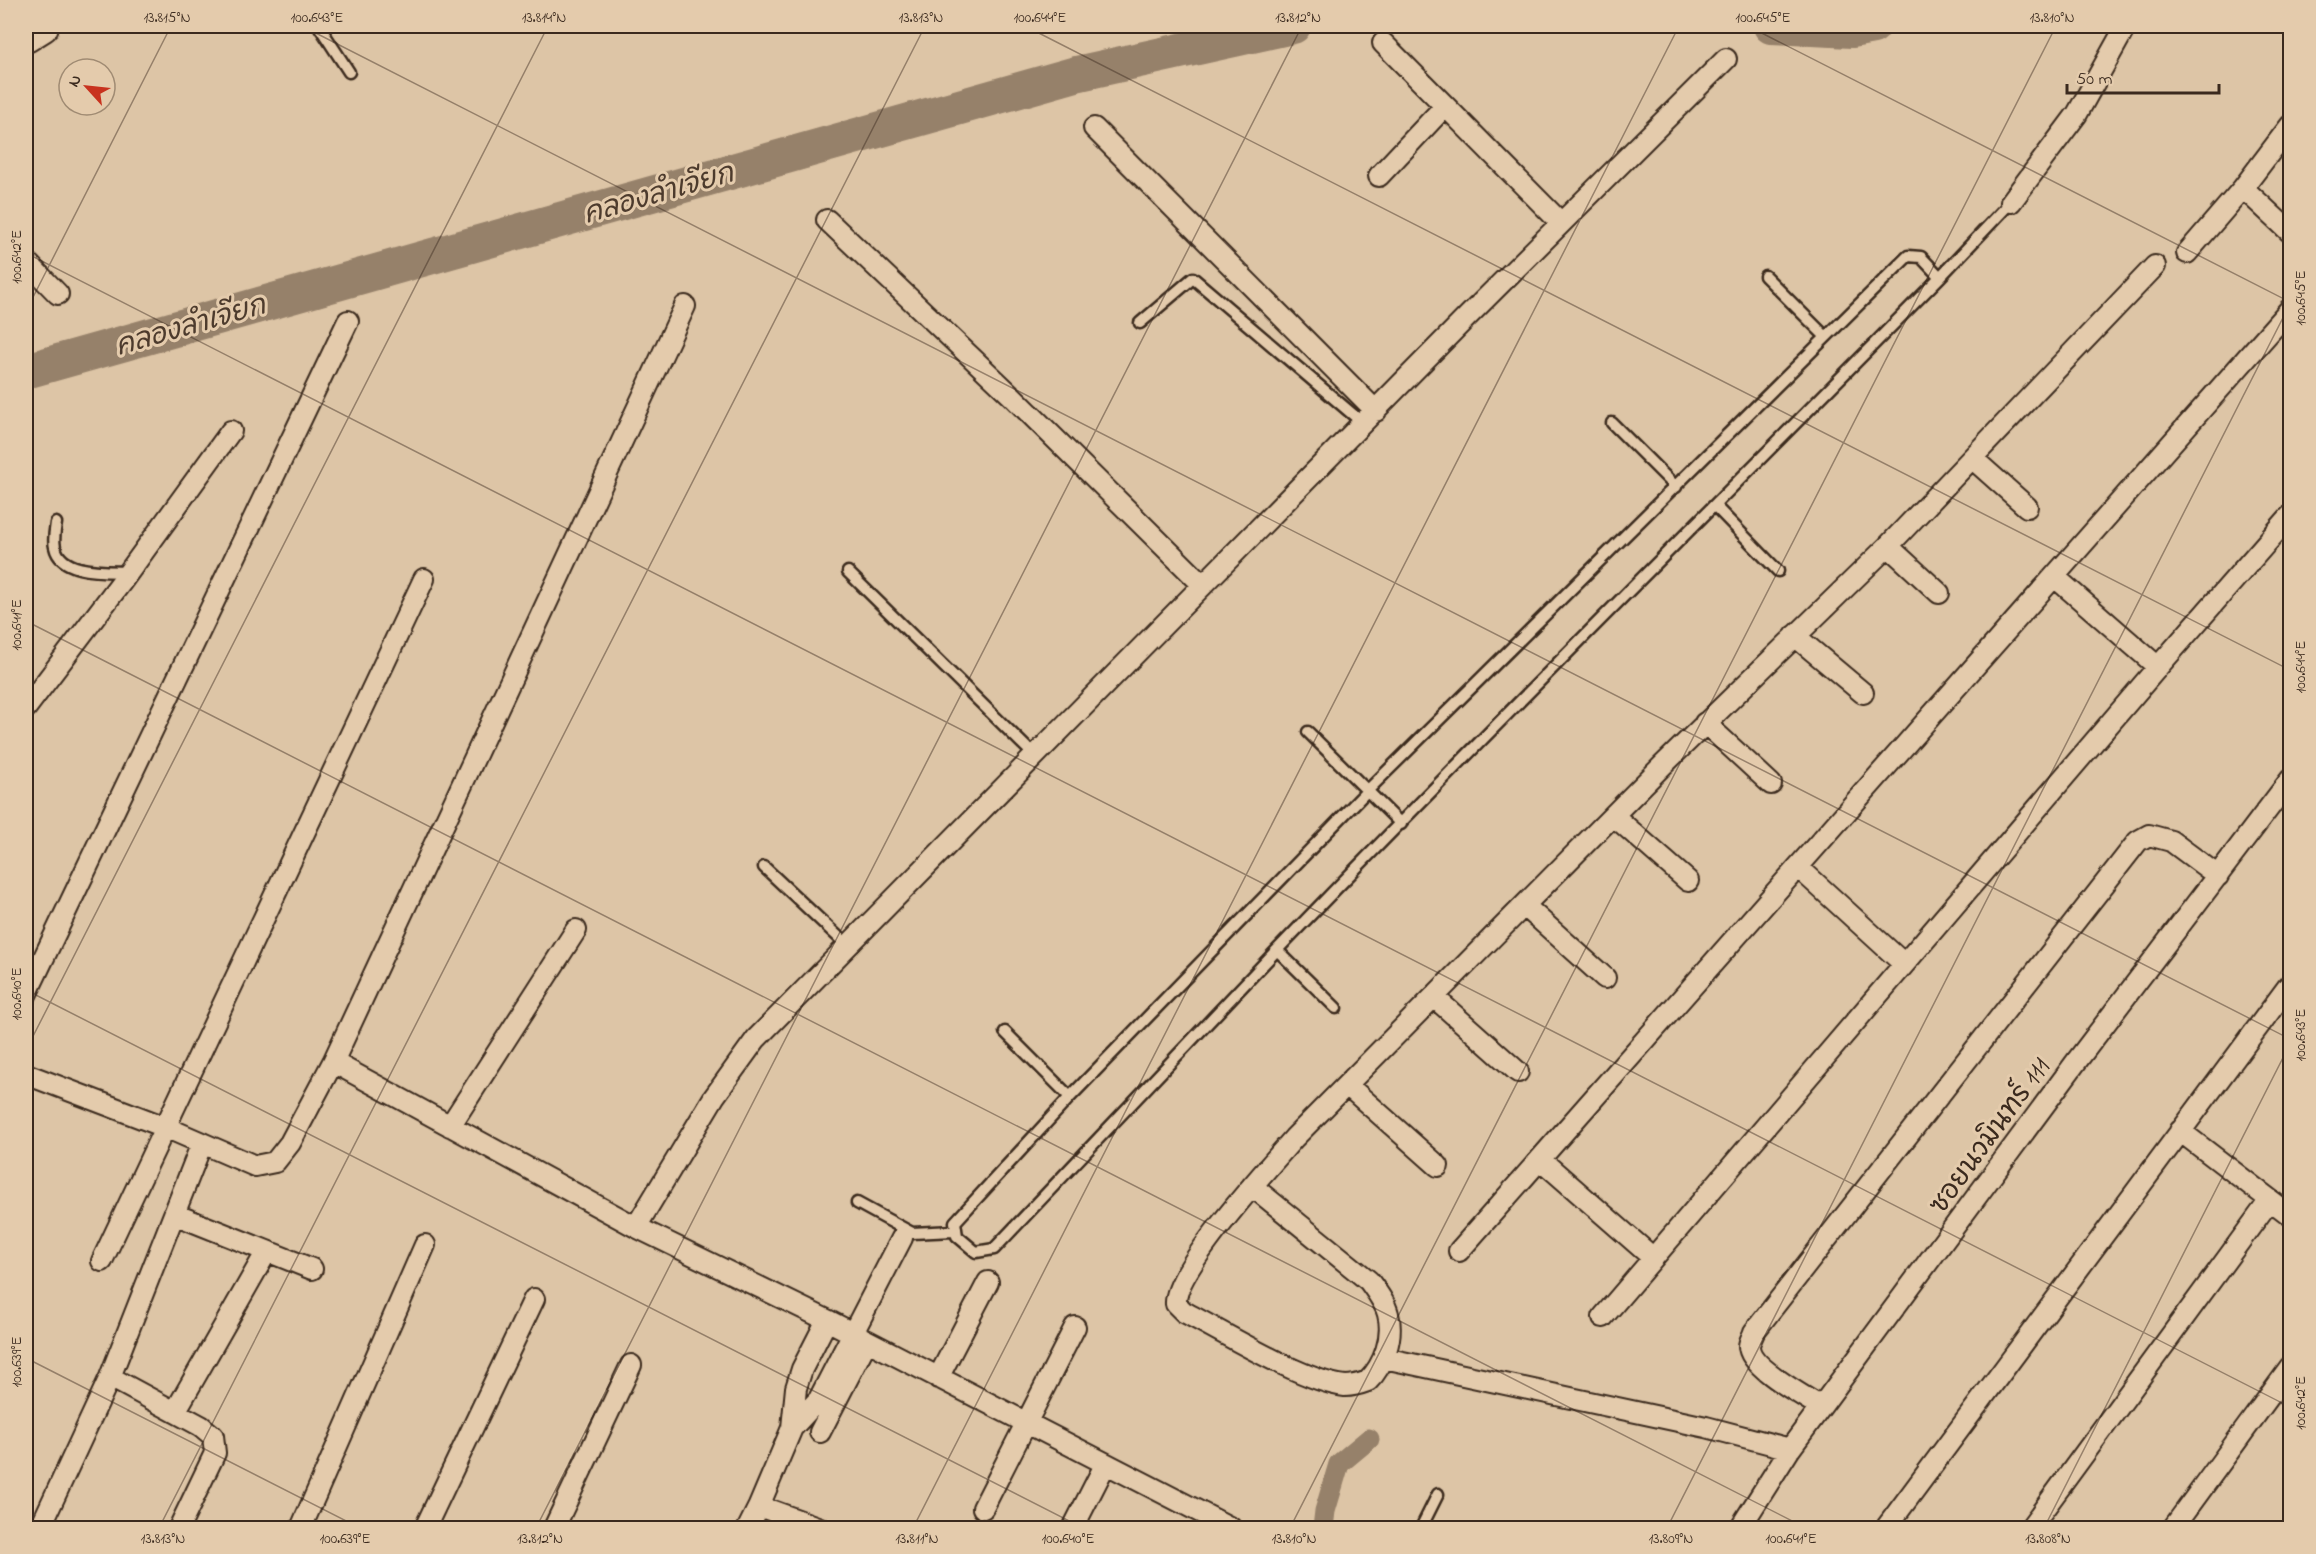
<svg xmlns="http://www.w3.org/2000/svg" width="2316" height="1554" font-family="'Indie Flower','Playpen Sans Thai',sans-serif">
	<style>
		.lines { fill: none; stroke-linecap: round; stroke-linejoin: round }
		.canal { stroke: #96816a; stroke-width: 21 }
		.river { stroke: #96816a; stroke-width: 36 }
		.lane-casing { stroke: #3b2a1e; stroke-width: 15 }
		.street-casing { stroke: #3b2a1e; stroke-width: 24 }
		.primary-casing { stroke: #3b2a1e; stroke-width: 36 }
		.lane { stroke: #e4cbac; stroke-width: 10 }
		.street { stroke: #e4cbac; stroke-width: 20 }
		.primary { stroke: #e4cbac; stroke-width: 32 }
		.ticks { fill: none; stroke: #3b2a1e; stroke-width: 1.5; stroke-opacity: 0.45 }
		.labels { text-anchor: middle; stroke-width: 6; stroke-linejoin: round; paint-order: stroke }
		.street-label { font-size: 27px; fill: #3b2a1e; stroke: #e4cbac }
		.water-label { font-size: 28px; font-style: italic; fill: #4d3b2d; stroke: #e4cbac }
		.neatline { fill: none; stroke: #3b2a1e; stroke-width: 2 }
		.ticks-label { font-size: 15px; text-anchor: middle; fill: #3b2a1e }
	</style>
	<rect width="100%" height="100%" fill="#ddc5a6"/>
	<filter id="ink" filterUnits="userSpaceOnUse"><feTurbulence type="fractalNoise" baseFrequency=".0167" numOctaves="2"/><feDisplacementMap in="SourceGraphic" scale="12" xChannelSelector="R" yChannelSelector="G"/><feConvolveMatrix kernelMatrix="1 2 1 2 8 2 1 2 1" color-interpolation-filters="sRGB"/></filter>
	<g filter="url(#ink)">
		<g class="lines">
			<path class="canal" d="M1323,1528L1325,1511L1339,1464L1369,1439"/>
			<path class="river" d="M1771,26L1852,30L1873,26
				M26,371L1076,74L1293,26"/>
			<defs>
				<path id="lane" d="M319,26L349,72
					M1765,276L1826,337
					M1940,277L1921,257L1908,256L1367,791L1070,1097L955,1222L957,1236L976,1252L994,1249C1088,1150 1181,1050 1275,952C1494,724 1719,502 1940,277L2011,202
					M1140,323L1193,278L1364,424
					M1612,423L1676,487
					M1715,506L1778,571
					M56,523C55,530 53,540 55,547C61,575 108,571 129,572
					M848,572L1035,756
					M1308,732L1401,824
					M764,867L848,946
					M1277,950L1336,1008
					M1005,1032L1070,1097
					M857,1203L912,1233L954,1231
					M1421,1528L1438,1494"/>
				<path id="street" d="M1383,43L1561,223
					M1094,128L1376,411
					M1379,176L1445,106
					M2243,188L2290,232
					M2011,202L2077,114L2126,26
					M827,220L1012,396L1203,585
					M2187,253L2243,188L2290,126
					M26,261L58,294
					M1972,458L2027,507
					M1888,546L1939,593
					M2056,578L2158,667
					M1795,636L1863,693
					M26,708L123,580L231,431
					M1705,723L1771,784
					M1614,816L1688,881
					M1799,868L1904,964
					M1526,907L1605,978
					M26,995L348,321
					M1435,998L1518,1072
					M333,1062L636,1227L827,1320L1231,1528
					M26,1074L165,1127L255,1166L275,1162L290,1143L333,1062L685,306
					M1347,1085L1438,1166
					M450,1126L576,930
					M2180,1131L2290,1215
					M1540,1159L1652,1257
					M1252,1186L1369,1281C1376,1291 1385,1302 1388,1314C1394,1337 1384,1365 1368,1381C1360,1384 1353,1386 1345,1386C1302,1381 1225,1333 1184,1312L1176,1304C1173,1271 1269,1167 1294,1138L1663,765L1888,546L2155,266
					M174,1214L312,1269
					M636,1227L714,1097L756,1039L1468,316L1726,59
					M1459,1251L2290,309
					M102,1261L424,579
					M1603,1317L2158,667L2290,516
					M1384,1358L1706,1427L1790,1449
					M110,1377L201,1426L213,1436L215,1453L179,1528
					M938,1378L988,1282
					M1821,1407C1804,1396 1749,1367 1749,1346C1749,1342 1753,1336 1754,1332L2138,841L2149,835L2171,841L2218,876
					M175,1412L267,1251
					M792,1428L819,1399L902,1238
					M820,1432L867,1341
					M759,1506L792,1428L796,1388L802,1369L827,1320
					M983,1508L1075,1327
					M40,1528L110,1377L202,1143
					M301,1528L425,1245
					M425,1528L534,1299
					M554,1528L631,1365
					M748,1528L759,1506L820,1528
					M1073,1528L1105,1465
					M1740,1528L1790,1449L1821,1407L2076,1062L2290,780
					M1886,1528L2290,984
					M2030,1528L2270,1200
					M2173,1528L2290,1368"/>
				<path id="primary" d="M26,36L42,26"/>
			</defs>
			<use href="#lane" class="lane-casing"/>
			<use href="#street" class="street-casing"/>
			<use href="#primary" class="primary-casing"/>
			<use href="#lane" class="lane"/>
			<use href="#street" class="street"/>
			<use href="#primary" class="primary"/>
		</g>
	</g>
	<path class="ticks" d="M302,26L2290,1039M1025,26L2290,670M1748,26L2290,302M26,253L2290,1407M26,311L171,26M26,621L1806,1528M26,990L1083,1528M26,1050L548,26M26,1358L360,1528M159,1528L925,26M536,1528L1302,26M913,1528L1679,26M1290,1528L2056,26M1667,1528L2290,304M2044,1528L2290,1044"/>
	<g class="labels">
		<g class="street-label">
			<text transform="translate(1989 1135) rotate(-54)" y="9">ซอยนวมินทร์ 111</text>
		</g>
		<g class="water-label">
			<text transform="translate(658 192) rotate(-16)" y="10">คลองลำเจียก</text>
			<text transform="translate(190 324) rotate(-16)" y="10">คลองลำเจียก</text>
		</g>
	</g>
	<rect width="2316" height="1554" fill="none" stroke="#e4cbac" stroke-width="66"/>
	<g transform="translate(87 87) rotate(297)"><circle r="28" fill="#e4cbac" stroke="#a08b73" stroke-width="1.5"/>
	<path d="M0-4.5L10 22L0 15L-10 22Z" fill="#c8321e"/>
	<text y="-9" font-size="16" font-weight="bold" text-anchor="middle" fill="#3b2a1e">N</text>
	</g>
	<path d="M2067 84v9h152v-9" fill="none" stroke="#3b2a1e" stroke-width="3"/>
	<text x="2076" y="84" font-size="18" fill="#3b2a1e" stroke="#e4cbac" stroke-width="4.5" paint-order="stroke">50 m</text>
	<rect x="33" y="33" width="2250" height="1488" class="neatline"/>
	<g class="ticks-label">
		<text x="167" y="22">13.815°N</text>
		<text x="317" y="22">100.643°E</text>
		<text x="544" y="22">13.814°N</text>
		<text x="921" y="22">13.813°N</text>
		<text x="1040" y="22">100.644°E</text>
		<text x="1298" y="22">13.812°N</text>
		<text x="1763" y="22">100.645°E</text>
		<text x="2052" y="22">13.810°N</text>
		<text transform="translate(16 257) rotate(-90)" y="5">100.642°E</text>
		<text transform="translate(2300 298) rotate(-90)" y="5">100.645°E</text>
		<text transform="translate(16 625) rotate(-90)" y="5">100.641°E</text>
		<text transform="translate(2300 667) rotate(-90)" y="5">100.644°E</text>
		<text transform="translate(16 994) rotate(-90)" y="5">100.640°E</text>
		<text transform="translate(2300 1035) rotate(-90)" y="5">100.643°E</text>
		<text transform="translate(16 1362) rotate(-90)" y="5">100.639°E</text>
		<text transform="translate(2300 1403) rotate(-90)" y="5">100.642°E</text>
		<text x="163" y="1543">13.813°N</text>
		<text x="345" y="1543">100.639°E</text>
		<text x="540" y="1543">13.812°N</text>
		<text x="917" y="1543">13.811°N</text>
		<text x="1068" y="1543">100.640°E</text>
		<text x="1294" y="1543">13.810°N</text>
		<text x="1671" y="1543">13.809°N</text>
		<text x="1791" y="1543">100.641°E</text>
		<text x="2048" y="1543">13.808°N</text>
	</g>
</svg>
